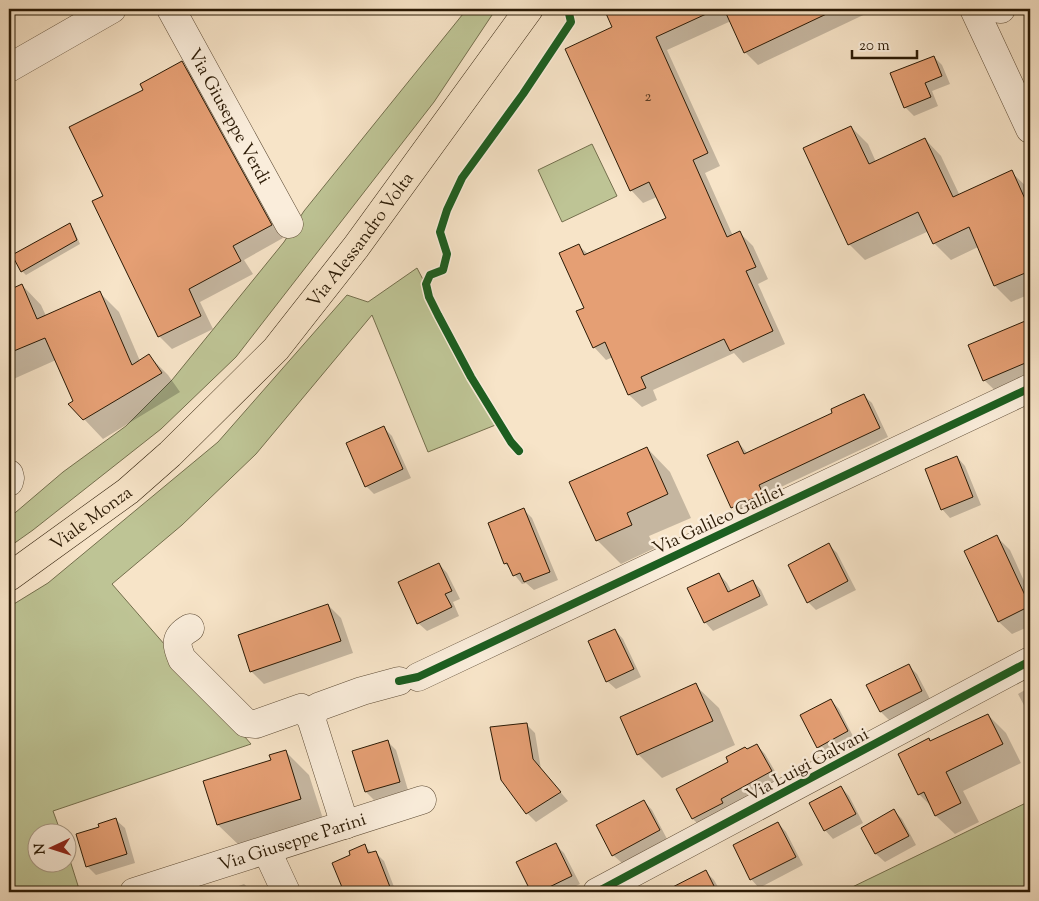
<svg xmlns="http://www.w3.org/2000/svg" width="1039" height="901" font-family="'Sorts Mill Goudy',serif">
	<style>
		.green { fill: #bec495; stroke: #746f4d }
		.shadow { fill: #0003 }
		.building { fill: #e59f74; stroke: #2b1a05 }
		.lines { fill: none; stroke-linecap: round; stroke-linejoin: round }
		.minor-casing { stroke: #5e4c36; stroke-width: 29 }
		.major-casing { stroke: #2b1a05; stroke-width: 29 }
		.minor { stroke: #faeddb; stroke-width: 28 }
		.major { stroke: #f7e4c8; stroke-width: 28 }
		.cycleway-casing { stroke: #faeddb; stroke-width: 11 }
		.cycleway { stroke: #1b5e20; stroke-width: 8 }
		.labels { text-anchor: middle; stroke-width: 5; stroke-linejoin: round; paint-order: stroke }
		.number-label { font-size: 15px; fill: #5a3b21 }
		.street-label { font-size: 18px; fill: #2b1a05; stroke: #faeddb }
	</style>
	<rect width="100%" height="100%" fill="#f7e4c8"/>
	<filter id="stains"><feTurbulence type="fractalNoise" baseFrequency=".004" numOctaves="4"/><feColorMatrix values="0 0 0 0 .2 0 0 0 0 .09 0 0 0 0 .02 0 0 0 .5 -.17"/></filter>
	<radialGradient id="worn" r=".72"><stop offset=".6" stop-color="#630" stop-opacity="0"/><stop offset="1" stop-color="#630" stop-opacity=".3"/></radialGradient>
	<path class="green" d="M467,9H496L434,102L236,357L161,429L33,530L9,547V518L63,472L126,426L172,380L284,242L304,211Z
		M592,144L617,196L562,222L538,170Z
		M417,268L498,424L428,452L372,315L256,454L182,525L112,584L251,744L53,811L61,833L38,834V864H68V854L80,892H9V607L48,583L218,442L347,295L368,302Z
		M1030,801V892H842Z"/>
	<path class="shadow" d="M605,9H876L758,65L745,52L731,21L667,50L720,166L705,173L733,236L740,233L753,246L768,279L758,284L785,344L743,363L734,353L653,390L657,400L642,407L629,395L613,357L606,360L594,347L586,309L579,246L588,254L667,218L657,197L643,203L631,190L614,28Z
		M934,57L942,65L950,84L932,91L938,106L914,116L905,107Z
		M181,63L194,75L283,238L244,260L253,274L200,302L213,329L172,349L160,337L93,201L105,196L145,90Z
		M851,127L868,144L876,162L925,139L941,156L960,196L1011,172L1028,188L1030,193V294L1011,302L995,286L978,247L951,260L934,243L929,231L865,260L849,244Z
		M9,176L15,188L9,191Z
		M69,224L73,228L80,244L26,275L22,271Z
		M22,285L41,305L46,316L99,292L119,312L140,361L149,356L168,375L180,392L103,439L84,419L56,360L9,381V291Z
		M1030,320V384L1001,396L984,380L1000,334Z
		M863,395L872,403L888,437L766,494L770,502L741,516L732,507L738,442L748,454L834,413Z
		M384,428L392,436L411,478L374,494L366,486Z
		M647,448L670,472L691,518L649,536L655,548L621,564L597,540Z
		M957,457L965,466L981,505L950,518L942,509Z
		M524,510L532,518L558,580L534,590L526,583L522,584L505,563Z
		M997,537L1010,550L1030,594V626L1012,634L999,622L966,551Z
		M829,545L837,553L856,590L816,610L808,602Z
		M439,564L447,573L460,599L453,602L459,616L427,631L418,623Z
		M719,574L727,583L732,592L753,581L761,590L768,605L713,631L705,622Z
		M328,605L341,618L353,653L264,684L251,671Z
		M615,630L623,639L641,677L616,689L607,681Z
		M908,665L917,674L930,699L889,720L881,712Z
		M695,685L719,708L735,745L662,778L638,754Z
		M1030,687V714L1026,709L1018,694Z
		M831,700L839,709L855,740L826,755L818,747Z
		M988,715L1006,733L1021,763L963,791L979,822L955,834L936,816L932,807L919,794L931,742Z
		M526,724L535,733L541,769L568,801L536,822L527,813Z
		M388,742L396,750L408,790L374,800L366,792Z
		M757,745L765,754L780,780L701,827L693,819L730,763Z
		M285,751L309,775L324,822L242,848L218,825L205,782L272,761Z
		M841,787L849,796L863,823L833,839L825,830Z
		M644,801L652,810L667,839L622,863L613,855Z
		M894,811L902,819L916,845L885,862L876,854L862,828Z
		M116,820L125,828L135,863L96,875L87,866L100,828Z
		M778,823L786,832L803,865L759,888L751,879Z
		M555,844L564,853L580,884L564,892H533L518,863Z
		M364,845L372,853L375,852L384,861L396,892H346L334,864L352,856Z
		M706,872L714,880L721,892H666Z
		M244,884L253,892H225V891Z"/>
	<path class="building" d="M604,9H717L656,37L708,153L693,160L727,237L740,231L756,267L746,271L773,331L730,351L724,339L641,377L646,388L628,395L605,342L593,348L576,311L584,308L559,253L579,244L584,255L666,218L649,182L630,191L565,49L612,27Z
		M724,9H837L744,53Z
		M934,56L942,76L925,83L931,97L904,108L890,73Z
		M182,61L272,225L233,246L241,261L189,289L201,316L158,337L92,201L103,196L69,127L143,90L140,84Z
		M851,126L869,164L925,138L953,197L1012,170L1030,210V271L994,286L969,227L933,244L918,212L848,245L803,148Z
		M70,223L77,240L21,272L12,255Z
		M22,284L37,319L100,291L132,365L149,354L162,373L83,420L68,404L73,401L45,338L9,353V290Z
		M1030,319V361L983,381L968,345Z
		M864,394L880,428L759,485L763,494L731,508L707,455L738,441L744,454L832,413L831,409Z
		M384,426L403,469L365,487L346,443Z
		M647,447L668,494L627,513L632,525L596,541L569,482Z
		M957,456L973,497L941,510L925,469Z
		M524,508L550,572L524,582L520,573L513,576L507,563L504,564L488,523Z
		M997,535L1030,606L998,622L964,551Z
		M829,543L848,581L807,603L788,565Z
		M439,563L452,591L445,594L452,607L417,624L398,582Z
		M719,573L728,592L753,580L760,596L704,623L687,588Z
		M328,604L341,641L250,672L238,635Z
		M615,629L634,669L606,682L588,641Z
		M909,664L922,691L880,712L866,685Z
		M696,683L713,721L637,755L620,717Z
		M831,699L848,731L817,748L800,715Z
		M988,714L1003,744L946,772L961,803L935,816L924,792L918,795L898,754L929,738L930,741Z
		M527,723L533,759L561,792L526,814L501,780L490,727Z
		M388,740L400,782L365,792L352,751Z
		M757,744L772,771L721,799L723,803L692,819L676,789L728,762L726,757L745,747L747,749Z
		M286,750L301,799L217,825L203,781L271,760L269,755Z
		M841,786L856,814L824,831L809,803Z
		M644,800L660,830L612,856L596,825Z
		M894,809L909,836L875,854L861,828Z
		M116,818L127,854L86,867L76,834L99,827L98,824Z
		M778,822L796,857L750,880L733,845Z
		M556,843L572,876L539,892H531L516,862Z
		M365,844L368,853L376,851L390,887L377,892H344L332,863L350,855L349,851Z
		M706,870L717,892H663Z"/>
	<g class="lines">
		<defs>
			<g id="minor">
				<path id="s1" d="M171,9L289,224"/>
				<path d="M974,9L1030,129"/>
				<path d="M1000,9H1001"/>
				<path d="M9,68L112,9"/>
				<path d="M9,474L10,478L9,482"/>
				<path d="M190,628C174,637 176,645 182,659L246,723L256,724L301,708L311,718L345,825"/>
				<path d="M418,677L1030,388"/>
				<path d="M311,718L318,707L362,691L399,681"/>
				<path d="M267,851L286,892"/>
				<path id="s2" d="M134,892L422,800"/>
				<path d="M597,892L1030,661"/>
			</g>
			<g id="major">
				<path id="s3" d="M9,577L128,491L170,454L276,349L356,247L529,9"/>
			</g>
		</defs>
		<use href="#minor" class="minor-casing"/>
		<use href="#major" class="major-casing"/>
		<use href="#minor" class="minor"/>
		<use href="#major" class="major"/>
		<defs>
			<path id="cycleway" d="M519,451L511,442L471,377L438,315L429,297L426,284L430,275L443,270L447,254L440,232L447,210L462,178L523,94L571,22L568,9
				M399,681L418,677L1030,388
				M597,892L1030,661"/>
		</defs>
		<use href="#cycleway" class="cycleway-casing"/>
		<use href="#cycleway" class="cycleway"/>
	</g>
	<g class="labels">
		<g class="number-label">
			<text x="648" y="101">2</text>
		</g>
		<g class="street-label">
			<text dy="6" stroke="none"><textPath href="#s1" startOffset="122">Via Giuseppe Verdi</textPath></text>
			<text dy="6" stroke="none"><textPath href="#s3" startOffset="490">Via Alessandro Volta</textPath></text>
			<text dy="6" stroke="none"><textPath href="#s3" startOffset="101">Viale Monza</textPath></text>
			<text transform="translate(718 519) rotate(-25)" y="6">Via Galileo Galilei</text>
			<text transform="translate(807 764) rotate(-28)" y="6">Via Luigi Galvani</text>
			<text dy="6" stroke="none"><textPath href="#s2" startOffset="166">Via Giuseppe Parini</textPath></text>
		</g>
	</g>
	<rect width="1039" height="901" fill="none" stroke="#f7e4c8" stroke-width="30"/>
	<rect x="10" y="10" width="1019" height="881" fill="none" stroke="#2b1a05" stroke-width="2.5"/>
	<rect x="15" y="15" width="1009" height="871" fill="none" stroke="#2b1a05"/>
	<g transform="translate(52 848) rotate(266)"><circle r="24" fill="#faeddb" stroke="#a79985"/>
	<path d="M0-4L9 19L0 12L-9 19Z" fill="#8f2418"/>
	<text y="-8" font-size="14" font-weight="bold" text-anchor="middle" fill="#2b1a05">N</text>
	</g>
	<path d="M852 50v8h65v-8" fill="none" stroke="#2b1a05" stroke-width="2.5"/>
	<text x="859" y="50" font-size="15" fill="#2b1a05" stroke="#faeddb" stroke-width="4" paint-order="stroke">20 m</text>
	<rect width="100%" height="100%" filter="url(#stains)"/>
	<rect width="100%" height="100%" fill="url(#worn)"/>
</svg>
